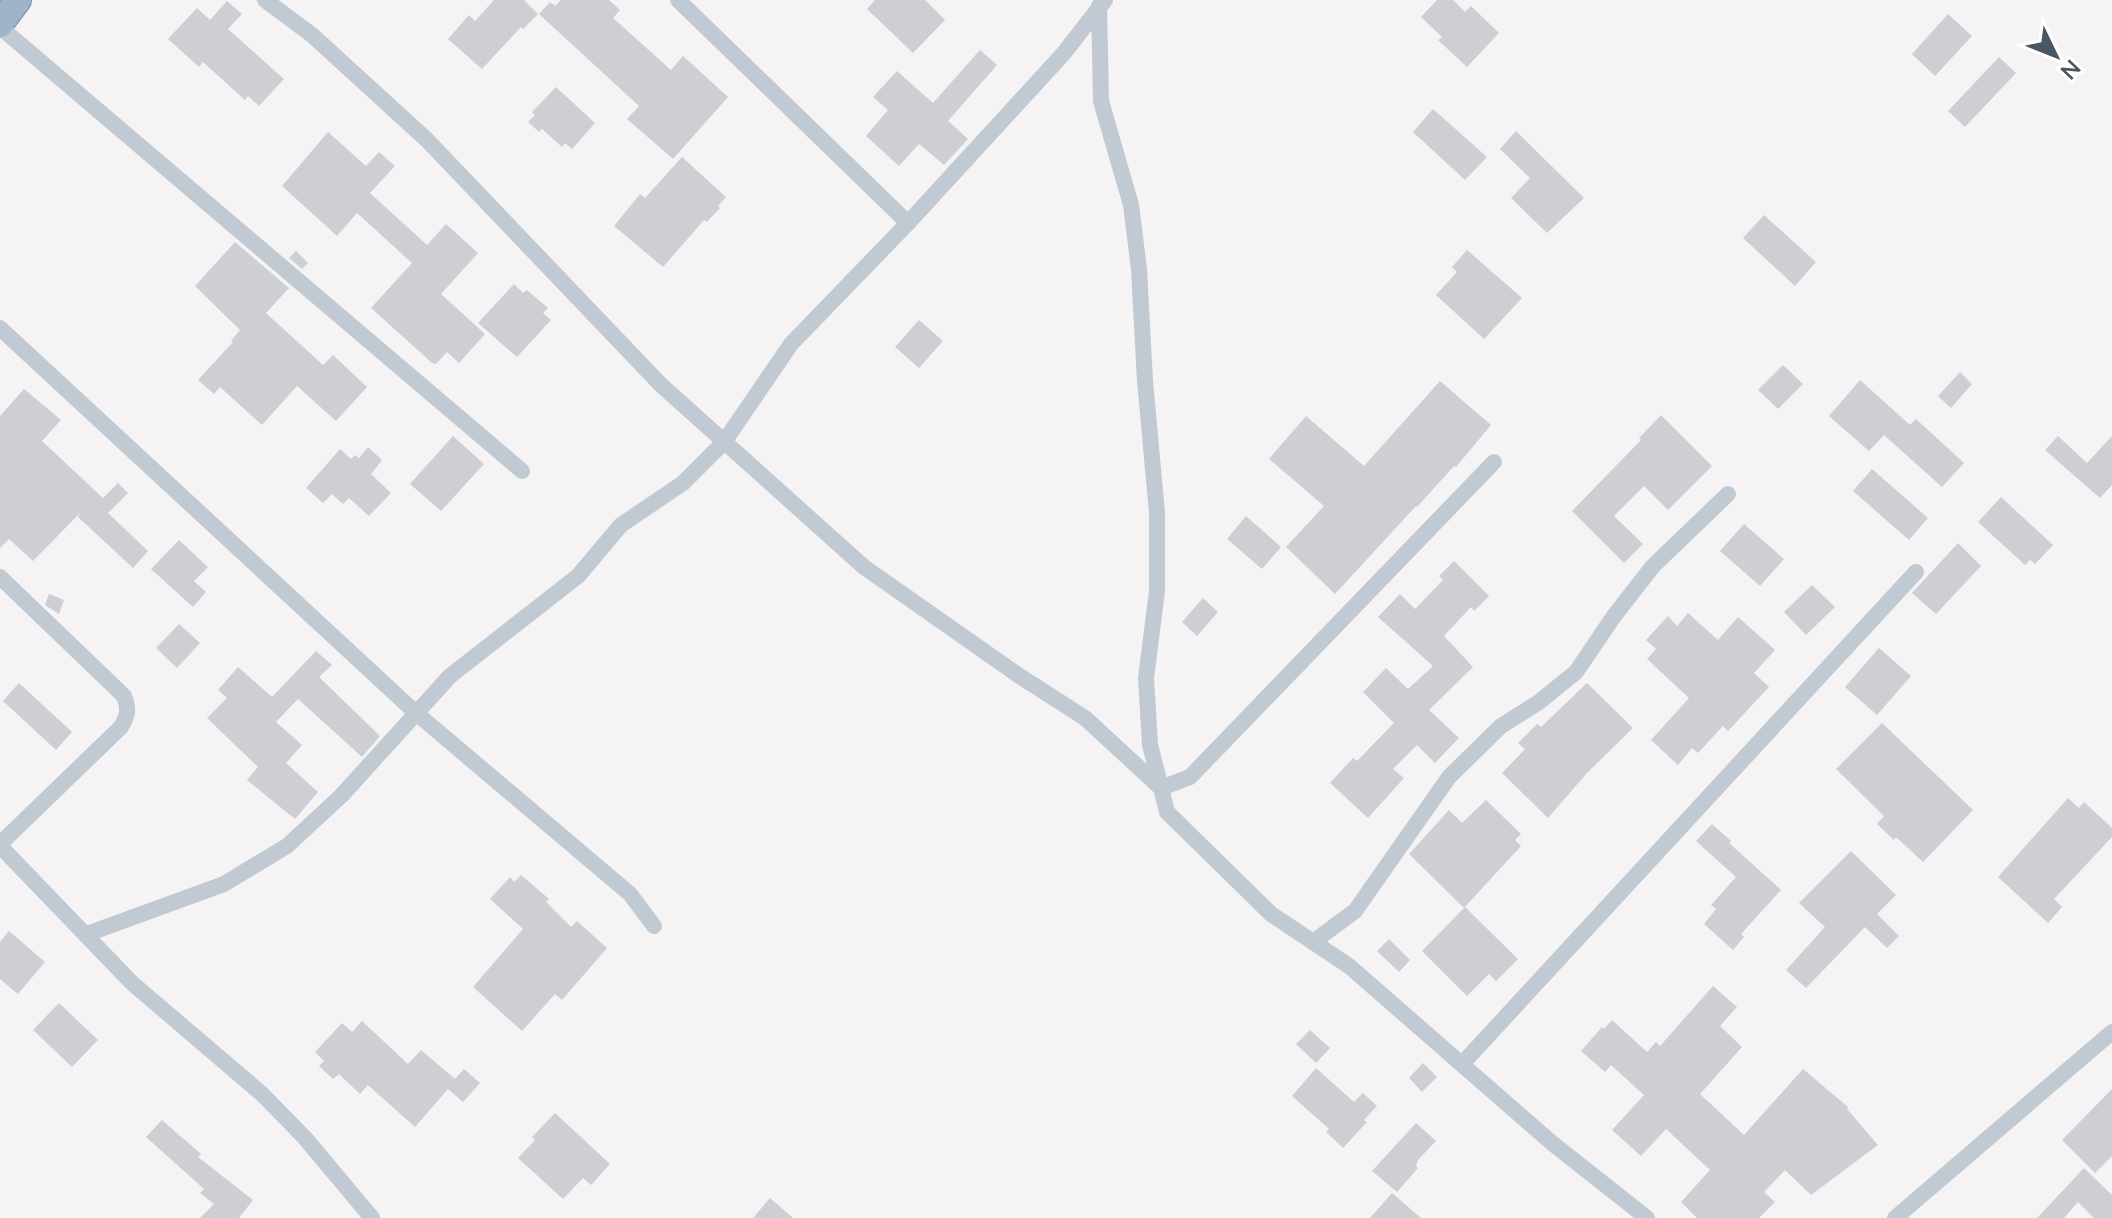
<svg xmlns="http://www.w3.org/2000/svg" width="2112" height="1218" font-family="Lato,sans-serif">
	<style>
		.building { fill: #cdcfd5 }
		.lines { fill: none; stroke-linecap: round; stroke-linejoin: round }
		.trunk-casing { stroke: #7690ad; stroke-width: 28 }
		.minor { stroke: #c1cad2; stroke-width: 16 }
		.trunk { stroke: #9fb4c9; stroke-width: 26 }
	</style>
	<rect width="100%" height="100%" fill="#f5f3f3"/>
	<path class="building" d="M494,0H524L538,14L523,29L521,27L482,69L448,39L469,15L475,21Z
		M561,0H609L620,10L613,18L671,70L683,56L728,97L673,159L627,119L639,106L539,14L550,2L555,6Z
		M875,0H925L945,20L913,53L867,9Z
		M1437,0H1453L1465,12L1471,6L1499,33L1467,67L1438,40L1442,37L1421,17Z
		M227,1L242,14L228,29L284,79L259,106L248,96L245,100L203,62L199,67L168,39L197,8L210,20Z
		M1948,14L1972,36L1935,76L1912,54Z
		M980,50L997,65L948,121L968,139L944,165L919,144L899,166L866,136L888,110L873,97L897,71L933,103Z
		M1999,57L2016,73L1965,127L1948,111Z
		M556,87L595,123L572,149L565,143L562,147L542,129L539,132L528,122L535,115L532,112Z
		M1433,109L1487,157L1465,180L1413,132Z
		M1516,131L1584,198L1547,233L1511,198L1530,178L1500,149Z
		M328,132L366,166L379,152L395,166L370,193L427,245L446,224L478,253L441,294L485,334L459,363L447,352L436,364L432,363L371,308L412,263L357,213L337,236L282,186Z
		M682,157L726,197L718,206L720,208L707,222L704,220L663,267L614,226L640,194L645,198Z
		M1764,215L1816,262L1795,286L1743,238Z
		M235,242L289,288L266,313L323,365L333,355L367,387L336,421L297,386L262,425L220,387L214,394L198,380L233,342L231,341L240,330L195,286Z
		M1467,250L1522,298L1484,339L1436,295L1457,272L1452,267Z
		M296,251L308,263L302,269L289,258Z
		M514,284L523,293L527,290L548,308L543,313L551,320L517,357L478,323Z
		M919,320L943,341L919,368L895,347Z
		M1783,365L1803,384L1778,409L1758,390Z
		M1960,372L1972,384L1951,408L1938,396Z
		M1860,380L1910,425L1916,419L1964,463L1942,487L1884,435L1869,451L1829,416Z
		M1440,381L1491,425L1456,467L1454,466L1417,507L1416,506L1335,594L1286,547L1324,506L1269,459L1306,416L1364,466Z
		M24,389L61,420L42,441L103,498L118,483L128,493L108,513L148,551L133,568L78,517L80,513L33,561L9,539L0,548V416Z
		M1661,415L1712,466L1668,510L1644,486L1614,516L1643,544L1624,563L1572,511L1641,440L1639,438Z
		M453,436L484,464L441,511L410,484Z
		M2058,436L2087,463L2112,436V485L2100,498L2045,450Z
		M368,447L382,460L371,474L391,493L369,516L349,498L343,504L332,494L323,503L306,488L340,449L351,459L355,455L359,458Z
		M1872,469L1928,518L1909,540L1853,491Z
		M2001,497L2053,545L2035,564L2030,560L2025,565L1978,522Z
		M1246,516L1281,547L1262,569L1227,539Z
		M1744,524L1784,559L1760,586L1720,551Z
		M179,540L208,567L194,581L206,592L193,607L151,569Z
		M1958,543L1981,566L1936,614L1912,593Z
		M1454,561L1489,596L1474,611L1471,607L1444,636L1473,667L1429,710L1459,738L1435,763L1417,745L1393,769L1404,778L1368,818L1330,783L1353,758L1357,761L1394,723L1363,692L1386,668L1408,689L1433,666L1378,617L1400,594L1415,609L1443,580L1439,576Z
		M1812,585L1835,607L1806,635L1784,612Z
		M49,594L64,600L59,614L45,605Z
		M1203,598L1218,612L1197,636L1182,622Z
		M1688,613L1718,640L1738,617L1775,650L1754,673L1769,687L1728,731L1723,726L1698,753L1692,748L1678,765L1651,740L1689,698L1647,659L1656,649L1646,640L1668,616L1677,626Z
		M179,624L200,643L177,668L156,648Z
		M1879,648L1911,676L1877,715L1845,687Z
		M316,651L332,665L319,677L380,736L362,757L298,699L276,722L302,745L286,763L318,792L295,819L247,780L258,767L207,718L227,698L218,690L238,667L272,697Z
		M19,683L72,732L56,750L3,701Z
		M1587,683L1633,728L1587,773L1548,818L1502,773L1525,749L1518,743L1537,724L1541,727Z
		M1882,723L1973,810L1923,862L1896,837L1894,840L1877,824L1884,816L1836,769Z
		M2068,798L2079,808L2084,802L2112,828V837L2054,899L2062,907L2048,923L1998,877Z
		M1486,800L1521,834L1515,840L1521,846L1464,908L1409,854L1449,810L1462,823Z
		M1712,824L1731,841L1729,843L1781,890L1741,934L1744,937L1733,950L1704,924L1716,909L1711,905L1736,877L1696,841Z
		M1851,851L1896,895L1877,914L1899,936L1887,948L1865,927L1806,988L1786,970L1825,927L1799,903Z
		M521,875L549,899L546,902L571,927L577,921L607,948L562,1000L555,994L522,1031L473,987L523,929L490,899L510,877L514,882Z
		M1465,907L1518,959L1496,981L1489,974L1467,996L1422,951Z
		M9,931L45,962L18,994L0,979V942Z
		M1389,939L1410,960L1399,972L1377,951Z
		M1713,986L1737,1007L1720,1026L1742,1047L1700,1094L1744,1135L1803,1069L1848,1107L1847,1109L1878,1145L1811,1195L1785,1170L1764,1192L1775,1202L1759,1218H1697L1681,1202L1710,1170L1666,1129L1641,1156L1612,1130L1644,1095L1611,1065L1605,1072L1581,1051L1602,1027L1604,1029L1612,1020L1647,1052L1656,1042L1660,1046Z
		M59,1003L98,1040L72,1067L33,1030Z
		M362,1021L408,1064L421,1050L455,1079L464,1069L480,1083L463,1102L448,1089L415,1127L368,1085L360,1094L339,1074L333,1079L319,1066L324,1061L315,1052L342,1023L352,1032Z
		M1310,1030L1330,1048L1316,1063L1296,1044Z
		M1423,1063L1437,1077L1422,1092L1409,1078Z
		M1316,1068L1354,1102L1363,1093L1377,1106L1364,1120L1367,1122L1343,1148L1326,1132L1329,1129L1292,1096Z
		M2112,1089V1156L2095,1173L2062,1140Z
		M555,1113L610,1164L591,1185L583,1178L563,1199L518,1158L535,1140L532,1137Z
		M162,1120L201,1154L198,1157L253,1200L239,1218H200L214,1204L200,1193L204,1189L146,1137Z
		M1416,1123L1436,1141L1418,1160L1416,1166L1418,1168L1397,1192L1372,1171Z
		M2084,1168L2112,1195V1218H2094L2078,1202L2064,1218H2037Z
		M1392,1193L1421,1218H1370Z
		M770,1198L793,1218H753Z"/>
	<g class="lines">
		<defs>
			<path id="trunk" d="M0,24L18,0"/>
		</defs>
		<use href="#trunk" class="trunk-casing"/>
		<path class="minor" d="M265,0L312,35L427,140L661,385L864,567L1018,675L1085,718L1161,788L1167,812L1271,914L1349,966L1552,1143L1647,1218
			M678,0L908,223
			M1099,6L1101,101L1131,205L1139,269L1145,381L1157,513V591L1146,678L1150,745L1161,788L1190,777L1494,462
			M0,27L522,471
			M0,328L416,713L630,894L654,926
			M0,577L124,696C129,709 128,715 121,727L0,844
			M0,846L132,983L262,1094L305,1138L372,1218
			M87,934L224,884L287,846L341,796L450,676L578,576L621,525L683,483L724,442L791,344L908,223L1064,53L1105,0
			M1313,942L1355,911L1449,777L1501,726L1539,702L1576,672L1614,616L1653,566L1728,494
			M1462,1064L1916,572
			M1895,1218L2112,1032"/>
		<use href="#trunk" class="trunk"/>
	</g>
	<g transform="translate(2056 56) rotate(133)" stroke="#ffffff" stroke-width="6" paint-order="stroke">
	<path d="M0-6L14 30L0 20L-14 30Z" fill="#4a5661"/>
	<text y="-12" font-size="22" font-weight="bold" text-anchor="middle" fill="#4a5661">N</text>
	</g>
</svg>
